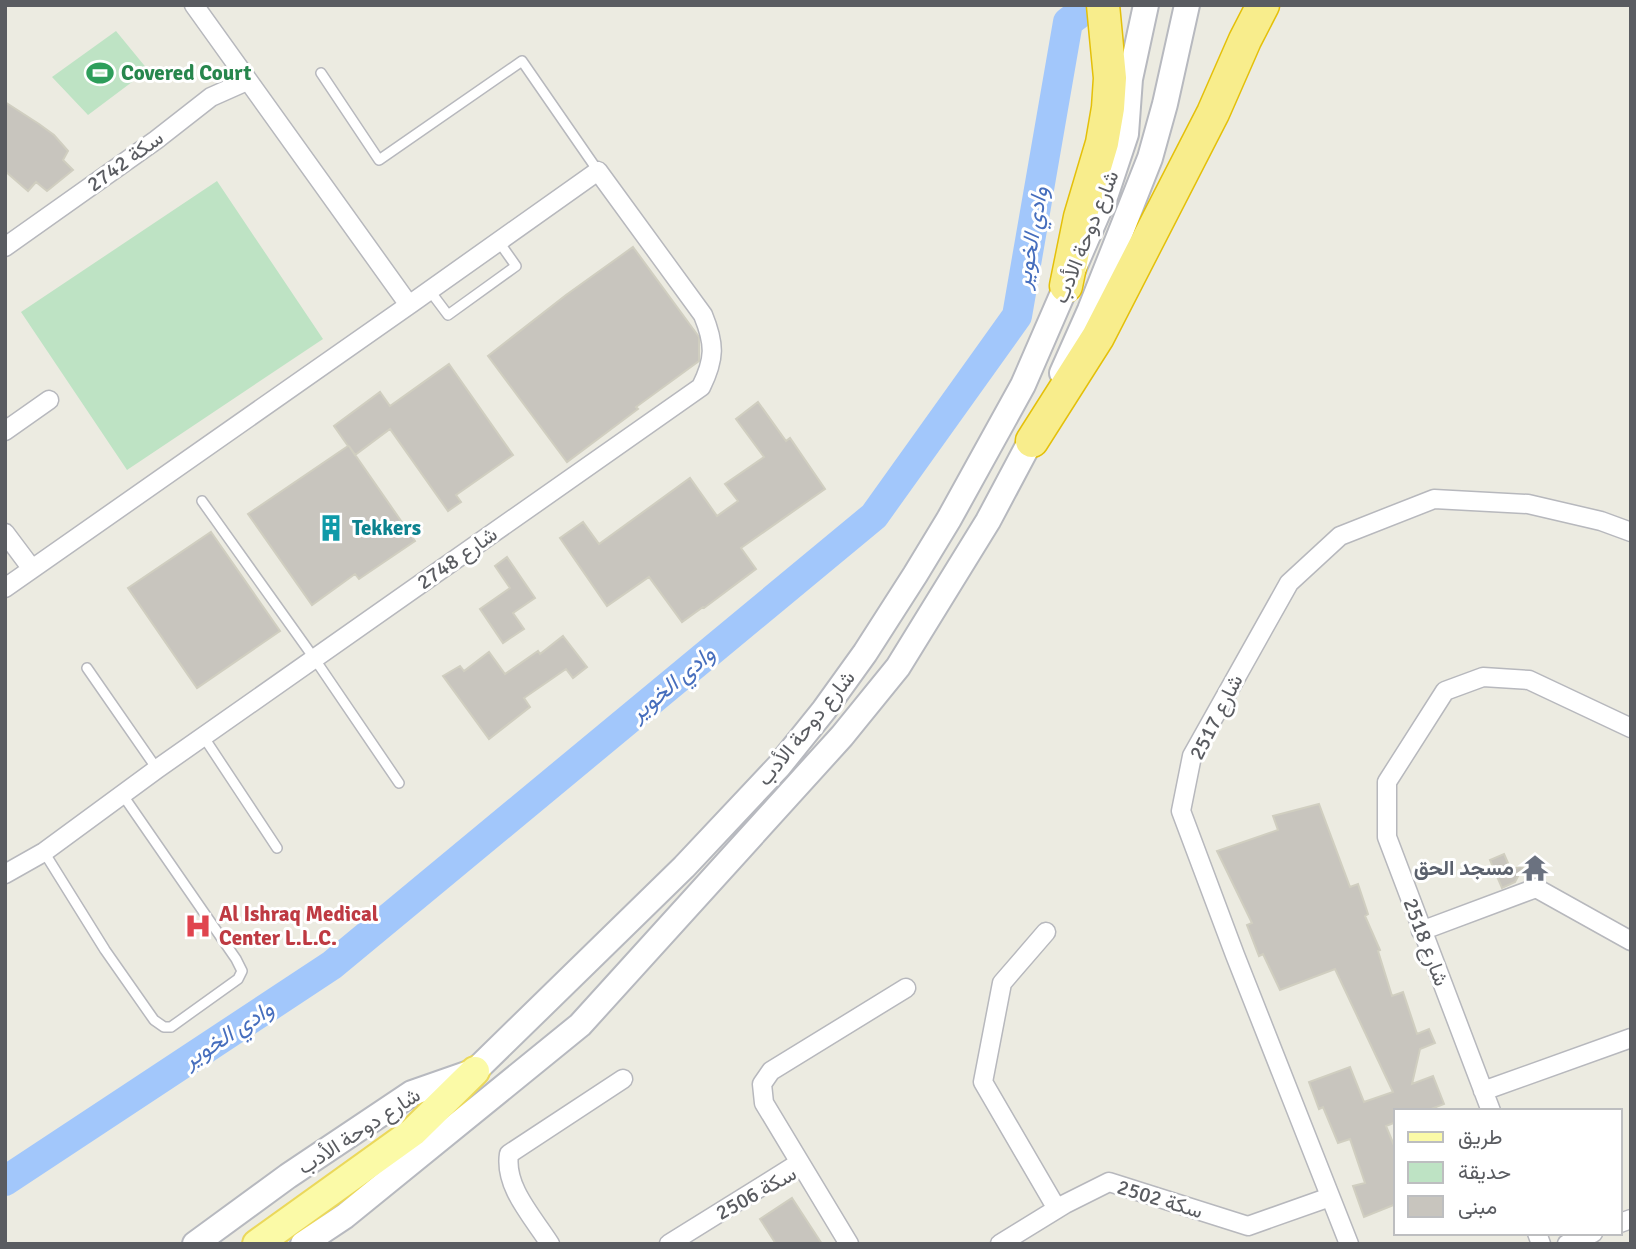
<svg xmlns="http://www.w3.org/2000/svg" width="1636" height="1249" font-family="Signika,Vazirmatn,sans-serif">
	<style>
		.green { fill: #bee3c4 }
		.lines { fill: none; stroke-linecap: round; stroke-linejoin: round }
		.river { stroke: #a2c7fb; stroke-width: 30 }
		.building { fill: #c8c5be; stroke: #d0cec0; stroke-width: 2 }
		.lane-casing { stroke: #b7b8bd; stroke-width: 12 }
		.street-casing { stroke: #b7b8bd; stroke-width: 21 }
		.secondary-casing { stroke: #b7b9bf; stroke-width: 28 }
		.primary-casing { stroke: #ebd85b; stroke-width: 32 }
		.highway-casing { stroke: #e4c00a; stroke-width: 35 }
		.lane { stroke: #fff; stroke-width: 9 }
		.street { stroke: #fff; stroke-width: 18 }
		.secondary { stroke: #fff; stroke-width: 24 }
		.primary { stroke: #fbfaa7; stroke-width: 28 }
		.highway { stroke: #f8ed8c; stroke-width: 32 }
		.labels { text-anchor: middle; stroke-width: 6; stroke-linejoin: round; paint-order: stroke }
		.leisure-label { font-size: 21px; font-weight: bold; fill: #27864d; stroke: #fff; text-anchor: start }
		.street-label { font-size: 21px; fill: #5a5c61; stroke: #fff }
		.culture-label { font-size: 21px; font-weight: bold; fill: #0d838f; stroke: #fff; text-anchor: start }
		.worship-label { font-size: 21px; font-weight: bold; fill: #5b616d; stroke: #fff; text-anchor: end }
		.health-label { font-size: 21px; font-weight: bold; fill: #be3a42; stroke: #fff; text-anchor: start }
		.water-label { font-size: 23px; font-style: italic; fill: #466ebd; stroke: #fff }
	</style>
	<rect width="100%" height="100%" fill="#ecebe1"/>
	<path class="green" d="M116,31L148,70L88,115L52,77Z
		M217,181L323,339L127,470L21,312Z"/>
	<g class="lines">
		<path class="river" d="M5,1181L332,965L874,516L1017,316L1068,22L1091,5"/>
	</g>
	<path class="building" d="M5,102L39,124L54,135L68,151L63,160L73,170L47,191L36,182L28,191L5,171Z
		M633,247L699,337V361L636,407L638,409L567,462L488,356L566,295Z
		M449,364L513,455L456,495L461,502L448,511L390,429L355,455L349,446L415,541L359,579L355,574L312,605L248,514L348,446L334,426L380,392L390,406Z
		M758,402L786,441L790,438L825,489L741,548L756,569L704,608L703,607L682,622L649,577L607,606L560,538L583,522L599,544L690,478L717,516L738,501L725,484L764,457L736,419Z
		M211,532L280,631L197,688L128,588Z
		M507,557L535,598L513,613L524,629L503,643L480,609L510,588L495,566Z
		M563,636L587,667L573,678L566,669L524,698L530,707L489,739L443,676L460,666L464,671L489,652L505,674L538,651L540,654Z
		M1319,804L1350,887L1358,884L1368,914L1365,916L1380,950L1378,951L1392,996L1403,992L1417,1034L1429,1029L1435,1043L1420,1049L1412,1084L1433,1076L1444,1104L1426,1111H1396V1122L1386,1126L1396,1150V1204L1364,1217L1353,1186L1365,1183L1350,1139L1338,1143L1323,1107L1319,1109L1309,1082L1350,1067L1364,1102L1393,1092L1335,969L1280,990L1263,954L1259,956L1247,925L1252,923L1217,851L1278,830L1273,816Z
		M1504,854L1511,870L1524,865L1515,882L1502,888L1490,860Z
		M792,1198L822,1244H776L760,1219Z"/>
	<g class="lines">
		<defs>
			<path id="lane" d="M321,73L379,160L522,61L598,171
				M430,291L448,315L516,266L499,242
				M202,501L314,658L399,783
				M87,668L157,769
				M203,736L277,848
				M44,852L105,950L154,1020L164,1027H171L238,979L242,971L236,959L122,794"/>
			<path id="street" d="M5,247L156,140L211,97L247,81
				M5,431L49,400
				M5,533L32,569
				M5,588L409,305
				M5,874L44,852L157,769L701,387C715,359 715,344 703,315L598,171L409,305L194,5
				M1421,931L1536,888L1631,941
				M1046,932L1002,983L983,1082L1057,1209
				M1483,1091L1631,1038
				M1491,1111L1387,837V782L1445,691L1483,677L1529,680L1631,728
				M1620,1223L1631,1219
				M1537,1233L1541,1244
				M550,1244C533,1217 504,1187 509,1154L623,1079
				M669,1244L799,1163
				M849,1244L764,1103L762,1084L771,1071L906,988
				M1000,1244L1065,1204L1109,1182L1248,1226L1330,1197
				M1349,1244L1235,955L1181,811L1192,756L1289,583L1340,536L1434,499L1528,504L1601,521L1631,532
				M1567,1244L1593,1233"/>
			<path id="secondary" d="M1062,373L1090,310L1150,158L1165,104L1187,5
				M195,1244L288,1176L412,1093L475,1071L684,867L779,766L824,710L865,653L915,575L949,519L1023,385L1106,194L1126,134L1130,79L1146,5
				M303,1244L345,1216L580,1025L842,736L898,667L988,521L1039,425"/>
			<path id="primary" d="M257,1244L413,1132L475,1071"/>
			<path id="highway" d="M1066,286L1080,217L1102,143L1108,108L1110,78L1103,5
				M1032,441L1098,337L1213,113L1245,40L1263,5"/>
		</defs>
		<use href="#lane" class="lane-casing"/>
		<use href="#street" class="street-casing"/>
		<use href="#secondary" class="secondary-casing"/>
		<use href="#primary" class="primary-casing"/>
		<use href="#highway" class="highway-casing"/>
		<use href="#lane" class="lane"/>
		<use href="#street" class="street"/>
		<use href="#secondary" class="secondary"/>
		<use href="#primary" class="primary"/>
		<use href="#highway" class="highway"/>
	</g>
	<defs>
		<symbol id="stadium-bare" viewBox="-9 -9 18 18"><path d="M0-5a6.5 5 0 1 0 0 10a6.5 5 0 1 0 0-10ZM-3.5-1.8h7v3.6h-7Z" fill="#2e9e5b" stroke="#fff" stroke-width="2.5" paint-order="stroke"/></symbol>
		<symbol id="building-bare" viewBox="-9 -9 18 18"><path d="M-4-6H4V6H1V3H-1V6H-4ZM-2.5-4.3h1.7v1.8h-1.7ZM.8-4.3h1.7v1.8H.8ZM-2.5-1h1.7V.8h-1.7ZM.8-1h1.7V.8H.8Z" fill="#0f9aa8" stroke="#fff" stroke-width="2.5" paint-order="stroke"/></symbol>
		<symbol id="temple-bare" viewBox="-9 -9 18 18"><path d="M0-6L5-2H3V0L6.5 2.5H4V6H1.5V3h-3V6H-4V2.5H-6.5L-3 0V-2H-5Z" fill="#6b7280" stroke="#fff" stroke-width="2.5" paint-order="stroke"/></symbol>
		<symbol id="hospital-bare" viewBox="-9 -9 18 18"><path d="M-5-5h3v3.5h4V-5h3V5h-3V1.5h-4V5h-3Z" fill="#e0444e" stroke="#fff" stroke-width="2.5" paint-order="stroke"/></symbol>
	</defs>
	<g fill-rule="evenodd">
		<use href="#stadium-bare" x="81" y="54" width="38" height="38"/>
		<use href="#building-bare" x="312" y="509" width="38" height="38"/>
		<use href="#temple-bare" x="1516" y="849" width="38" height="38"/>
		<use href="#hospital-bare" x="179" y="907" width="38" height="38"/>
	</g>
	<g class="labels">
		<g class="leisure-label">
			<text x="121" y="80">Covered Court</text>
		</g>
		<g class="street-label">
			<text transform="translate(125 161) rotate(-36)" y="7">سكة 2742</text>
			<text transform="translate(1086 237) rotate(-68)" y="7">شارع دوحة الأدب</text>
			<text transform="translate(457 558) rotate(-35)" y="7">شارع 2748</text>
			<text transform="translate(1216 717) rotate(-63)" y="7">2517 شارع</text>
			<text transform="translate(806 728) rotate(-51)" y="7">شارع دوحة الأدب</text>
			<text transform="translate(1426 942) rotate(69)" y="7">2518 شارع</text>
			<text transform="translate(359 1131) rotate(-33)" y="7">شارع دوحة الأدب</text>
			<text transform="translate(756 1193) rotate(-29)" y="7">سكة 2506</text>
			<text transform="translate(1160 1199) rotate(17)" y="7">2502 سكة</text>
		</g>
		<g class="culture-label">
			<text x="352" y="535">Tekkers</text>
		</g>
		<g class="worship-label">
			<text x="1514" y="875">مسجد الحق</text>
		</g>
		<g class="health-label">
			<text x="219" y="921">Al Ishraq Medical<tspan x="219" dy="24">Center L.L.C.</tspan></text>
		</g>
		<g class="water-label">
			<text transform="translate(1031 237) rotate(-80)" y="8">وادي الخوير</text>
			<text transform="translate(672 683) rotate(-40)" y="8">وادي الخوير</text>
			<text transform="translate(228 1034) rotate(-33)" y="8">وادي الخوير</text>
		</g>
	</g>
	<rect width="1636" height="1249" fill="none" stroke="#5a5c61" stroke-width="14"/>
	<rect x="1394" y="1109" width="228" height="126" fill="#ffffff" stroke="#bdbec0" stroke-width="2"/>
	<rect x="1408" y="1132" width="35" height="10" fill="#fbfaa7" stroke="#bdbec0" stroke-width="2"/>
	<text x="1458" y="1144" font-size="21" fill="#5a5c61">طريق</text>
	<rect x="1408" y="1162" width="35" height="21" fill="#bee3c4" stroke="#bdbec0" stroke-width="2"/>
	<text x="1458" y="1179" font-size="21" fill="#5a5c61">حديقة</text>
	<rect x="1408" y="1196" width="35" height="21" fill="#c8c5be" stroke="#bdbec0" stroke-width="2"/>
	<text x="1458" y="1214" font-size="21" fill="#5a5c61">مبنى</text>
</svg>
